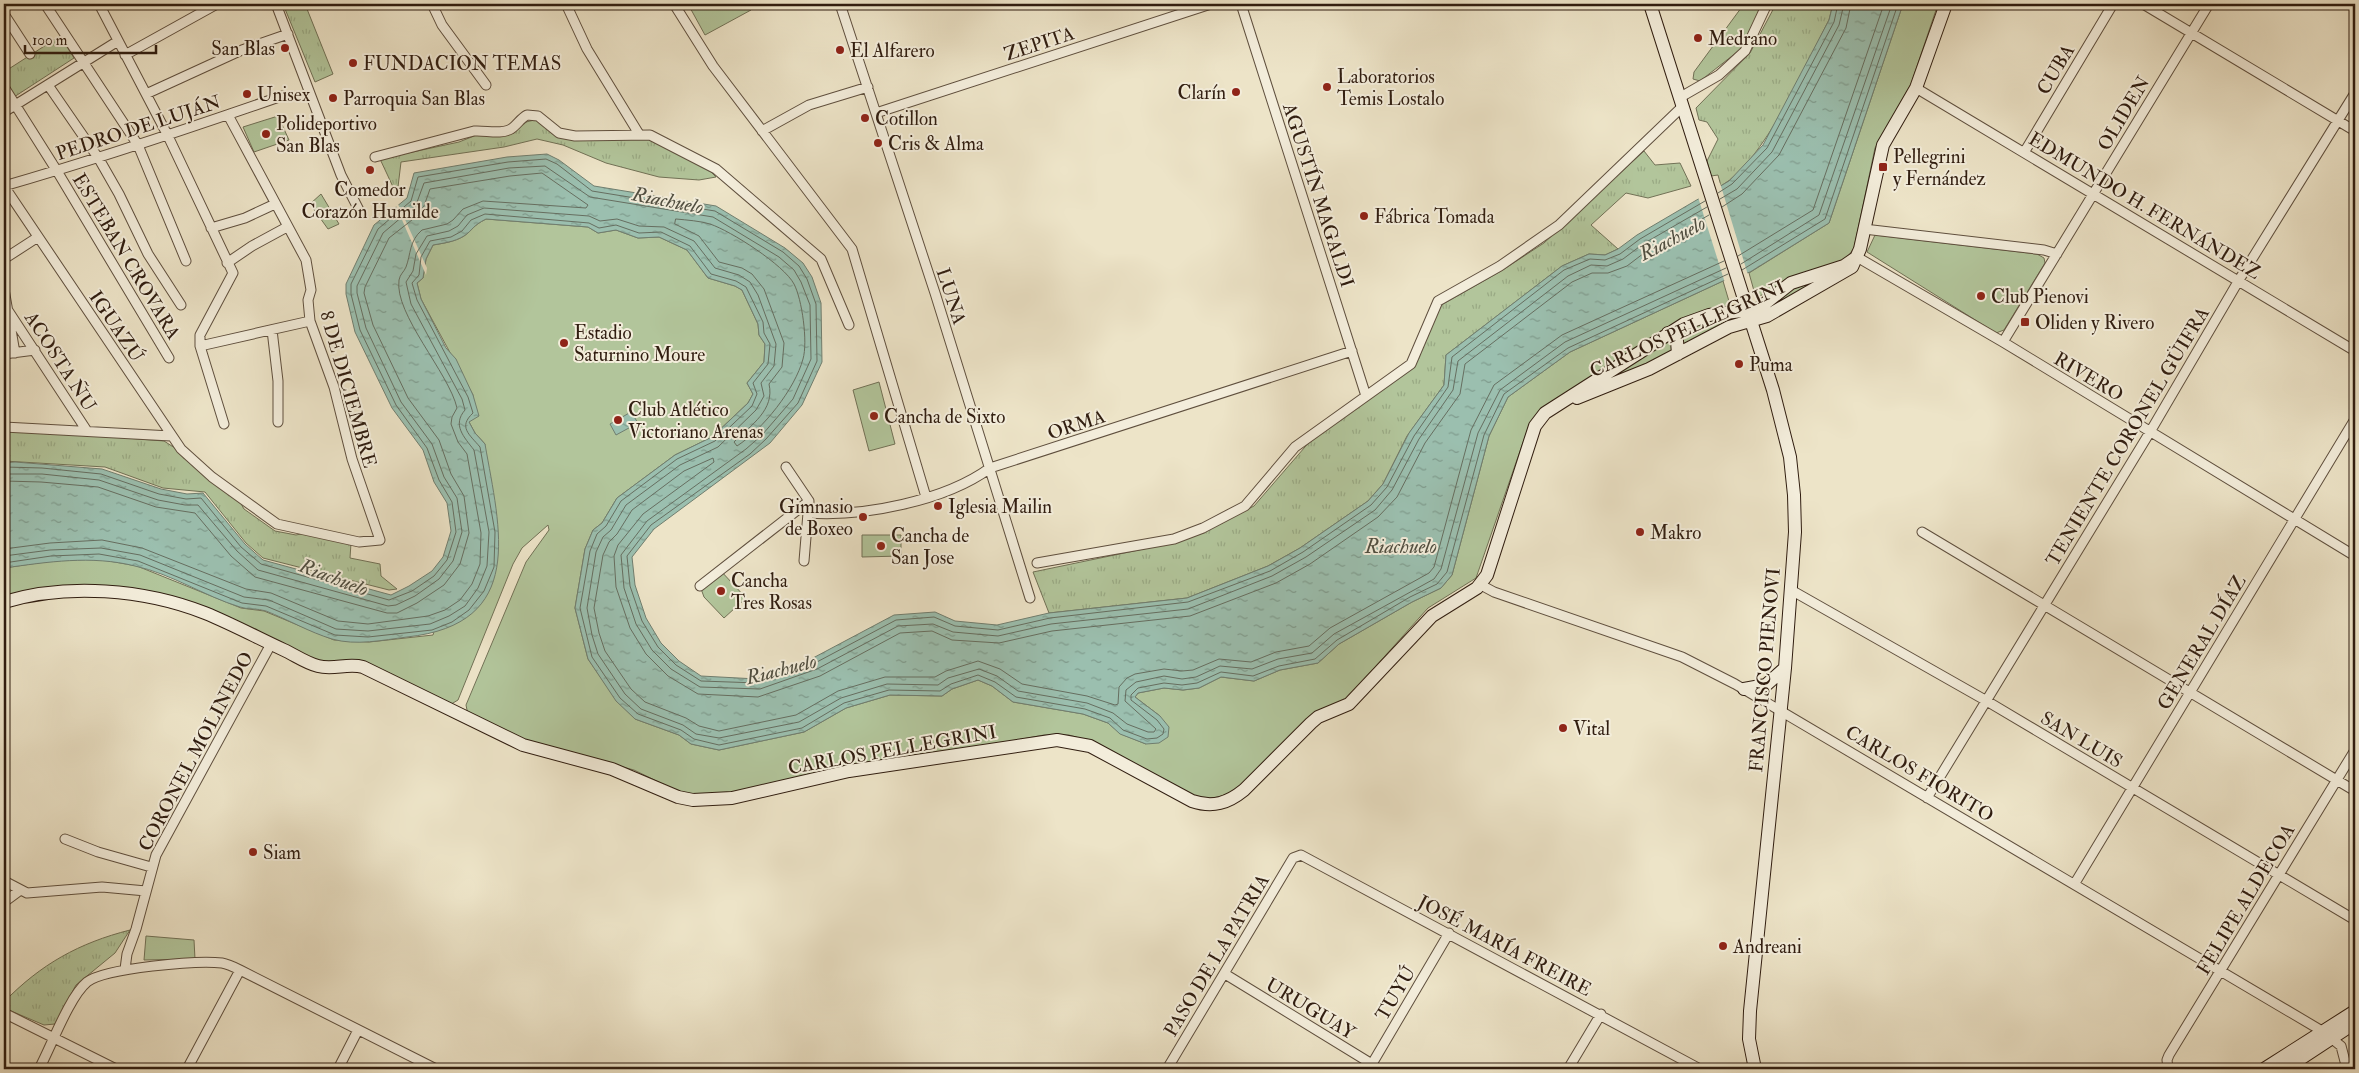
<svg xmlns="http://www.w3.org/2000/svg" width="2359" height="1073" font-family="'IM FELL Double Pica',serif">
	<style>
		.green { fill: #b2c59b; stroke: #717156 }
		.park { fill: url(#park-tufts); stroke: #717156 }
		.water { fill: url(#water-ripples); stroke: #707e6f }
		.pier { fill: #ede4c8 }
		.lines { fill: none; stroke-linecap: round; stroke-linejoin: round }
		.shore { stroke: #666e60; stroke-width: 1 }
		.street-casing { stroke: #5f4f3e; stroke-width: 11 }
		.secondary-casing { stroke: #301d10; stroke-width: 14 }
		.street { stroke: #f3eddb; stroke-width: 9 }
		.secondary { stroke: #f3eddb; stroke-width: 12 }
		.poi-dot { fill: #8f2418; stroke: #f3eddb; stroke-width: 2 }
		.labels { text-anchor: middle; stroke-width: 4; stroke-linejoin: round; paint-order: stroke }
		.poi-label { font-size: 19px; fill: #301d10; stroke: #f3eddb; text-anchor: start }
		.street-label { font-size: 19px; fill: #301d10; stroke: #f3eddb }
		.water-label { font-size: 20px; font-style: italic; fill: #504e40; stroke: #f3eddb }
	</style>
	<defs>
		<pattern id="park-tufts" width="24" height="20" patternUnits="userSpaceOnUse" patternTransform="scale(1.25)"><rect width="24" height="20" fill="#b2c59b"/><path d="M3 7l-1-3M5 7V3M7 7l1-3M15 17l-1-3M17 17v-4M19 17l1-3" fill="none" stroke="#99a984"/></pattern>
		<pattern id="water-ripples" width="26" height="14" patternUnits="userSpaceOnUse" patternTransform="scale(1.25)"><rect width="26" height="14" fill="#9bbfaf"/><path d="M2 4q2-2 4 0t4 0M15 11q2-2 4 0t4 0" fill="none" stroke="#7f9b8d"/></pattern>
	</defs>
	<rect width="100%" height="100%" fill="#ede4c8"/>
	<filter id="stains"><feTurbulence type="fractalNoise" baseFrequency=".004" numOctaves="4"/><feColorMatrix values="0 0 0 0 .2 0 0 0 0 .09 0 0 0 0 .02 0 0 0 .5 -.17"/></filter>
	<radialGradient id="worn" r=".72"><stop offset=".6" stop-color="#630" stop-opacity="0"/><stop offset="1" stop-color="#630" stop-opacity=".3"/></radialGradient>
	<path class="green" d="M688,4H747L751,10L705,35Z
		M1744,4H1761L1747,42L1741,49L1700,81L1693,79L1694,72Z
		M1903,4H1938L1911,84L1875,148L1854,248L1846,259L1794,278L1756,298L1749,273L1829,223Z
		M278,116L289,140L254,152L243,127Z
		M321,194L339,224L328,229L310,204Z
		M486,219L588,227L598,233L616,230L638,238L659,237L687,250L708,278L735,286L742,290L758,324L759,335L765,344L764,362L747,383L753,394L748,403L712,437L675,455L617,498L602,523L593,530L585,549L575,608L588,659L617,701L635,719L679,735L691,744L719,750L804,732L846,708L890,695L942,696L952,689L978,680L992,686L1013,702L1083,714L1108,723L1121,734L1146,744L1160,716L1135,697L1138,693L1164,688L1183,690L1199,688L1221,677L1254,681L1280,670L1318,663L1339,644L1412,602L1441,588L1452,575L1489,436L1508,397L1570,352L1723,281L1731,308L1710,310L1536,415L1528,428L1476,578L1428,608L1350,695L1238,788C1220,799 1208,801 1188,794L1093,742L1069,735H1044L723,794L693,795L673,789L634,770L522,740L468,715L466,705L526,562L549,530L548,525L522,548L513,564L458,700L448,706L374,669L324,664L135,592L4,597V568L51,561L98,559L137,566L241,608L264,611L334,640L369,642L433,635L485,444L475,433L469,422L473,395L421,299L417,283L423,278L426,259L433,245C444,243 454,242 464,236C473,230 472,226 486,219Z
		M1875,235L2037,254L2044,258L2045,263L2004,330L1996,333L1867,252Z
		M1847,272L1550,409L1684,324L1739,313L1776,294Z
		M879,382L895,444L869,451L853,390Z
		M862,535H901V556L862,557Z
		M720,570L746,598L724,618L704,597L700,586Z
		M146,936L194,940L195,959L144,960Z"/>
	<path class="park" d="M283,4H305L333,74L315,82Z
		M1776,4H1833L1829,20C1804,67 1766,159 1721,186L1718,175L1711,176L1707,161L1718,139L1707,122L1699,120L1696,108L1750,53Z
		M60,36L74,58L14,97L4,81V72Z
		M534,120L541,122L557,136L649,139L709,170L716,177L699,180L659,177L606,163L563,145L537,139L504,147L401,162L398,187L394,189L380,159L459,142L479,134Z
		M1644,151L1655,165L1680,163L1691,186L1648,198L1626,193L1591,225L1618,249L1605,255L1589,254L1562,266L1446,355L1444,385L1407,436L1383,484L1368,501L1300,548L1268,566L1187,598L1049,613L1033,572L1177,542L1209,529L1254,506L1311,440L1413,368L1438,307L1501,271L1544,243Z
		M12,429L164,441L175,448L240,502L244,509L275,531L296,535L305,533L351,543L350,558L380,564L381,576L397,589L389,590L263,558L246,543L205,492L163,488L105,467L4,461V430Z
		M130,930L115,953L76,985L55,1024L44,1025L4,1008V1002C41,964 79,943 130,930Z"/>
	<path class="water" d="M1833,4H1903L1829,223L1750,272L1723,281L1570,352L1508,397L1489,436L1452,575L1441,588L1412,602L1339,644L1318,663L1280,670L1254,681L1221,677L1199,688L1183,690L1164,688L1138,693L1135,697L1160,716L1169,727L1168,737L1159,743L1146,744L1120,734L1108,723L1083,714L1013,702L992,686L978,680L952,689L942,696L890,695L846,708L804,732L719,750L691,744L679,735L635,719L616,701L588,659L575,608L585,549L593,530L602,523L617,498L675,455L712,437L748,403L753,394L747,383L764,362L765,344L759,335L758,324L742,290L735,286L708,278L687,250L659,237L638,238L616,230L598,233L588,227L486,219C472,226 473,230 464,236C454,242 444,243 433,245L426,259L423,278L417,283L421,299L446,348L456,359L473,395L479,416L469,422L475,433L485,444C500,530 527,624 407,637C383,640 356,646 332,639C309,632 289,620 266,611C258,608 248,610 240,607C204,596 172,574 135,566C91,555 48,562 4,568V463L15,462L102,469L161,489L187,494L203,493L245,544L263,560L391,595L409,586L432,571L443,557L451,531L447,503L434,482L423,450L392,408L355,332L346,294V284L374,225L407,198L414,173L507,157L547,154L559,160L594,186L716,206L785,248L803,263L812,277L821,303L822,362L802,405L770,443L654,529L632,557L635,585L646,618L661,643L679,661L701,676L757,679L813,658L894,615L935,612L955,621L997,625L1049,613L1187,598L1268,566L1300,548L1368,501L1383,484L1409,433L1444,385L1446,355L1562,266L1589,254L1605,255L1618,249L1637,235L1729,181L1763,145L1829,20Z
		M631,412L638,423L616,435L610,424Z"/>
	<path class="pier" d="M1720,183L1748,275L1725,283L1698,197Z
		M398,204L427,268L426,275L396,206Z"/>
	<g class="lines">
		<path class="shore" d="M1718,193L1732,184L1767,148L1834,22L1838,4
			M1720,199L1737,189L1772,152L1839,25L1844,4
			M1722,207L1742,194L1779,155L1846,28L1851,4
			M1709,215L1648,250L1627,266L1608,273H1592L1572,282L1465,364L1460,394L1425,443L1397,497L1378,517L1310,564L1276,583L1190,616L1052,631L999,643L952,640L932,631L900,633L820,676L758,697L698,694L668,676L646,654L630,628L616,587L614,556L618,545L643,514L714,462L713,458L684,471L632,510L617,534L609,542L603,555L594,608L599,633L605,651L631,689L645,702L686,718L699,726L719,731L796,715L838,691L885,677H935L946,671L978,661L1000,669L1022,684L1087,696L1115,705L1118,704L1119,687L1127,678L1135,674L1164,669L1182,671L1193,670L1219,659L1251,662L1276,652L1309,646L1330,628L1429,573L1434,567L1471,430L1494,385L1562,335L1724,261
			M676,219C687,220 700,221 710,224C731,231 784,265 794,284C802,299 808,342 803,359C795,389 763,429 737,446L734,442C751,425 775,410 769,384L782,367L784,343L764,289L752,274L742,268L719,262L699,236L675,224Z
			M1738,256L1813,210L1884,4
			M1741,264L1819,215L1892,4
			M1742,270L1825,219L1898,4
			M4,467L42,468L101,474L159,494L186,499L201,498L241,547L261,564L389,600L412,591L434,576L447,560L456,532L452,502L439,480L427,448L396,405L360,330L351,294V284L378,229L411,201L418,177L508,162L546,159L557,164L592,191L715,211L783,252L799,266L807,279L816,304L817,361L798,403L766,439L750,454L651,525L627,556L630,586L642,621L658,647L676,665L701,681L758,683L815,663L896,620L934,617L955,626L998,630L1050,618L1188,602L1270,571L1303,552L1371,505L1387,487L1414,436L1448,387L1452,357L1564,270L1590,259L1605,260L1620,254L1640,239L1705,201
			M4,474H42L99,480L158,500L185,505H198L237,551L258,570L388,606L396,605L415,596L439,579L453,561L462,532L457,498L444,477L432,444L401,402L366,328L357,293V286L383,233L416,205L424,183L509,168L545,166L590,197L713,217L779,257L794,270L801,282L810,305L811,359L793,399L762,435L746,449L647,521L621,555L624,588L636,624L652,650L671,669L700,687L760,689L817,669L898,626L933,624L953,632L998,636L1051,624L1188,609L1272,576L1306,557L1375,510L1392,490L1419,439L1453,390L1458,361L1568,276L1591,265L1607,266L1623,259L1643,244L1707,207
			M4,481L41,482L98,487L156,507L195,513L231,556L255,577L387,613H397L417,603L444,585L460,564L469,533L464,496L451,474L439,440L408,398L373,325L364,293L365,287L389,238L417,216L424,206L430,189L510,176L542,173L588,205L586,208L483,201L463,209L453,220L447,224L422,230C409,241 411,254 406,267C404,272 400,274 399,280C394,314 449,373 457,408L452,417L451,424L458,442L467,454L481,533L480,564L472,584L460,600L445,610L428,616L368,624L338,621L271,593L246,589L142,548L102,540L50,543L4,549
			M4,556L50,550L101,548L140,555L244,597L269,600L336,629L368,631L430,624L449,616L465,606L478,588L487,566L489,532L474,450C464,437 452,425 465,410L462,399L411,304L406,282L413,271L416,254L427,236L449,231L458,226L467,215L484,208L589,216L600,221L617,219L639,226L664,227L694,241L715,268L739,275L750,282L758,295L776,344L774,366L761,383L764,396L756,410L718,447L680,465L626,505L611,530L603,537L596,552L587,608L592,635L598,654L625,694L641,709L683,725L696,734L719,738L799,722L841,698L887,684L938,685L948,678L979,669L997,676L1018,691L1087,703L1113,713L1127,724L1148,732H1154L1156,729L1125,701L1126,690L1136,682L1164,676L1182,679L1196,677L1220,666L1252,669L1278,659L1312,653L1334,634L1434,579L1441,569L1478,433L1500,390L1565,342L1726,268
			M4,563L51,556L99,554L138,561L242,603L266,606L335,635L368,637L432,630L452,622L469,610L484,591L494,567L495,532L480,447C469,434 458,427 473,413L468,397L417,300L412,283L419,275L421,257L430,241L451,237L462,231L471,220L485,214L589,223L599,228L616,225L639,233L661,232L690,246L711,274L736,281L746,287L763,322L764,333L770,344L768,364L753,383L757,394L752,406L715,441L677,459L621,501L606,526L597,534L590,551L580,608L592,657L620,698L638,714L681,730L694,739L719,745L802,728L844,703L889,690L940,691L951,684L978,675L995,682L1016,697L1085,709L1110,718L1123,730L1147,739L1157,738L1163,734L1164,729L1157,720L1131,700V695L1138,688L1164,683L1182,685L1197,683L1221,672L1253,676L1279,666L1315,659L1337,640L1410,597L1437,584L1447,572L1484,435L1504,394L1568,348L1728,274"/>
		<defs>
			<path id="street" d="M45,4L138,145L186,261
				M99,4L168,136L233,273L200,335V346L224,424
				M276,4L341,175L360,212
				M432,4L442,25L486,85
				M566,4L587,49L639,134
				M674,4L713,66L852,249L926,497
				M840,4L935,293L1030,598
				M1241,4L1366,396
				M2143,4L2355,131
				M4,14L30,54
				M125,55L217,4
				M48,85L99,159L119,194L148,254L181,305
				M4,87L57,171L169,358
				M1916,88L2355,351
				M146,94L242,50L288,34
				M1679,98L1719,75L1745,51L1767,4
				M4,112L118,41
				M876,113L1211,4
				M228,115L306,260L311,290L308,300L310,321L334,387L352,459L380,540L359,542L277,524L212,477L181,449L4,186C98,159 190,128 282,96
				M762,131L809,105L868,87
				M2025,151L2113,4
				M375,157L474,131C486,130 500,135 511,129C517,125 521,118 527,115L538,116L559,133L575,136L650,135L716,169L821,259L849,325
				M211,228L245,218L275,204
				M1864,229L2044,250L2057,254
				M1857,257L2003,342L2355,556
				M4,259L38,237
				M227,263L252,246L287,227
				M4,289L15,353
				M7,309L87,431
				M272,330L278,381V422
				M2003,342L2209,4
				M200,346L310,321
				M4,354L35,350
				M4,427L171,436
				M786,467L809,501L804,561
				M808,513C863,517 945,501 990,468L1352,351
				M1922,532L2355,791
				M1037,563L1174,539L1203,528L1245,506L1295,447L1411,364L1438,301L1500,266L1559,225L1682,107
				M1481,585L1494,592L1682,657L1735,684L2322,1031L2341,1046L2347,1069
				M700,586L809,501
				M1791,590L1985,700L2355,920
				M1927,798L2150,432L2239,280L2355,93
				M65,839L98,852L151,867
				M4,881L27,893L102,887L146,891
				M2075,883L2355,419
				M4,902L19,891
				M125,969L127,954L136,929L156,855L271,644
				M1225,974L1380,1069
				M4,1013L116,1069
				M39,1069C51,1047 69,997 87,982C105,968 198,960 222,963C228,964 234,967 240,970L436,1069
				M187,1069L240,970
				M338,1069L358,1030
				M1167,1069L1293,858L1301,855L1700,1069
				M1369,1069L1449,933
				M1568,1069L1601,1014
				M2168,1069L2167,1060L2169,1055L2355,750"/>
			<path id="secondary" d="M1650,4L1773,390L1790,457L1794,495L1795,532L1785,668L1750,1011L1749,1039L1755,1069
				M1668,333L1677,341L1678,354
				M1577,398L1649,369L1729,327L1767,316L1852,267L1860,249L1883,145L1916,88L1946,4
				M4,602C67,583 144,589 205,613C232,624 258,638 284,650C295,655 306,663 318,666C333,670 348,663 363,667L523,745L612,769L678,797L693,800L732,798L849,771L1057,740L1090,746L1192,801C1213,808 1228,803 1244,790L1311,723L1318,717L1349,704L1432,616L1477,588L1487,575L1535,426L1545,413L1684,324L1709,315L1758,309L1791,283L1844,266L1857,257
				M1744,689L1766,685L1785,668
				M2264,1069L2355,1011
				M2285,1069L2355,1023"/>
		</defs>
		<use href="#street" class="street-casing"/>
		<use href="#secondary" class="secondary-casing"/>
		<use href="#street" class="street"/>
		<use href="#secondary" class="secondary"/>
	</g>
	<g class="poi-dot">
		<circle cx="1698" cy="38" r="5"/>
		<circle cx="285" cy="48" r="5"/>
		<circle cx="840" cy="50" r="5"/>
		<circle cx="353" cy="63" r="5"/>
		<circle cx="1327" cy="87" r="5"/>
		<circle cx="1236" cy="92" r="5"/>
		<circle cx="247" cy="94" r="5"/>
		<circle cx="333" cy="98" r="5"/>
		<circle cx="865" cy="118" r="5"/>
		<circle cx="266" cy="134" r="5"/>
		<circle cx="878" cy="143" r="5"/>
		<rect x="1878" y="162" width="10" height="10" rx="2.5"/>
		<circle cx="370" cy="170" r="5"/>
		<circle cx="1364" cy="216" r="5"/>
		<circle cx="1981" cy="296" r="5"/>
		<rect x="2020" y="317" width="10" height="10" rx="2.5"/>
		<circle cx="564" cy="343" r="5"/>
		<circle cx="1739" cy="364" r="5"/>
		<circle cx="874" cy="416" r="5"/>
		<circle cx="618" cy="420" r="5"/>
		<circle cx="938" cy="506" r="5"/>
		<circle cx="863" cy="517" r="5"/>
		<circle cx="1640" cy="532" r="5"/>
		<circle cx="881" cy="546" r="5"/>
		<circle cx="721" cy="591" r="5"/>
		<circle cx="1563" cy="728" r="5"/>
		<circle cx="253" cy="852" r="5"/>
		<circle cx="1723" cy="946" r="5"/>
	</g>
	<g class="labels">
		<g class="poi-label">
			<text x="1708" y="45">Medrano</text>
			<text x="275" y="55" text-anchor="end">San Blas</text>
			<text x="850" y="57">El Alfarero</text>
			<text x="363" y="70">FUNDACION TEMAS</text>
			<text x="1337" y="83">Laboratorios<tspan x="1337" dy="22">Temis Lostalo</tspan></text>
			<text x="1226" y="99" text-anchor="end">Clarín</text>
			<text x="257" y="101">Unisex</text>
			<text x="343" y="105">Parroquia San Blas</text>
			<text x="875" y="125">Cotillon</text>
			<text x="276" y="130">Polideportivo<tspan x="276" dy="22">San Blas</tspan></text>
			<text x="888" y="150">Cris &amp; Alma</text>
			<text x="1893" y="163">Pellegrini<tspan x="1893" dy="22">y Fernández</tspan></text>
			<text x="370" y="196" text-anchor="middle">Comedor<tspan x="370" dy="22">Corazón Humilde</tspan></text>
			<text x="1374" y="223">Fábrica Tomada</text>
			<text x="1991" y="303">Club Pienovi</text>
			<text x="2035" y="329">Oliden y Rivero</text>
			<text x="574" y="339">Estadio<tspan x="574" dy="22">Saturnino Moure</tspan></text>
			<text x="1749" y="371">Puma</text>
			<text x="628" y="416">Club Atlético<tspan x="628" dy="22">Victoriano Arenas</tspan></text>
			<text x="884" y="423">Cancha de Sixto</text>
			<text x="853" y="513" text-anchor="end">Gimnasio<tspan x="853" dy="22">de Boxeo</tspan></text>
			<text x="948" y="513">Iglesia Mailin</text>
			<text x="1650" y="539">Makro</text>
			<text x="891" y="542">Cancha de<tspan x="891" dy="22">San Jose</tspan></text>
			<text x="731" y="587">Cancha<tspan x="731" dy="22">Tres Rosas</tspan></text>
			<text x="1573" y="735">Vital</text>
			<text x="263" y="859">Siam</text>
			<text x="1733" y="953">Andreani</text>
		</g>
		<g class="street-label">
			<text transform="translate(1039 43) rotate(-18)" y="7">ZEPITA</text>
			<text transform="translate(2055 69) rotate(-59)" y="7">CUBA</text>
			<text transform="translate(2123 113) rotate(-59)" y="7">OLIDEN</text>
			<text transform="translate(138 127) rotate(-18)" y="7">PEDRO DE LUJÁN</text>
			<text transform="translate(1319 195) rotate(72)" y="7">AGUSTÍN MAGALDI</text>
			<text transform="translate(2145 205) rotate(31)" y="7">EDMUNDO H. FERNÁNDEZ</text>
			<text transform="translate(127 256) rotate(59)" y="7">ESTEBAN CROVARA</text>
			<text transform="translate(952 296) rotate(72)" y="7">LUNA</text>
			<text transform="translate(117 326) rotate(56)" y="7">IGUAZÚ</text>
			<text transform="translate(1687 328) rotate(-24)" y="7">CARLOS PELLEGRINI</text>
			<text transform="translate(61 361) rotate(57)" y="7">ACOSTA ÑU</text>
			<text transform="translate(2089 376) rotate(31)" y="7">RIVERO</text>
			<text transform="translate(349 389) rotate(74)" y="7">8 DE DICIEMBRE</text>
			<text transform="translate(1076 424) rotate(-18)" y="7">ORMA</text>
			<text transform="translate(2127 436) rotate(-59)" y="7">TENIENTE CORONEL GÜIFRA</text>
			<text transform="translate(2201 642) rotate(-59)" y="7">GENERAL DÍAZ</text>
			<text transform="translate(1764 670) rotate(-85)" y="7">FRANCISCO PIENOVI</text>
			<text transform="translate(2082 739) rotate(31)" y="7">SAN LUIS</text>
			<text transform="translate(892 749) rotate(-10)" y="7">CARLOS PELLEGRINI</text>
			<text transform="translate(195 751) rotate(-62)" y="7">CORONEL MOLINEDO</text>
			<text transform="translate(1920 773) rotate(31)" y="7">CARLOS FIORITO</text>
			<text transform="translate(2245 899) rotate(-59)" y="7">FELIPE ALDECOA</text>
			<text transform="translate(1505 945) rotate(28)" y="7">JOSÉ MARÍA FREIRE</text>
			<text transform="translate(1216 955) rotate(-59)" y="7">PASO DE LA PATRIA</text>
			<text transform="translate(1395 993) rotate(-59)" y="7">TUYÚ</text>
			<text transform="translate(1311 1008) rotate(31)" y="7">URUGUAY</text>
		</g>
		<g class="water-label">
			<text transform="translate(668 200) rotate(11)" y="7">Riachuelo</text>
			<text transform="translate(1672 238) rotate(-28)" y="7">Riachuelo</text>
			<text x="1401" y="553">Riachuelo</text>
			<text transform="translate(334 577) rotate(21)" y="7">Riachuelo</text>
			<text transform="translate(781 669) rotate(-14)" y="7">Riachuelo</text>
		</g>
	</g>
	<rect width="2359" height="1073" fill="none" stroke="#ede4c8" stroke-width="20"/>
	<rect x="5" y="5" width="2349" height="1063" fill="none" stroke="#301d10" stroke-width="2.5"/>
	<rect x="10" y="10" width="2339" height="1053" fill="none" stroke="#301d10"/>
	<path d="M25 45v8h131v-8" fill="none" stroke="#301d10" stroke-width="2.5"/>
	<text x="32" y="45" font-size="15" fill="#301d10" stroke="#f3eddb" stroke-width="4" paint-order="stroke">100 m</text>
	<rect width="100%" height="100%" filter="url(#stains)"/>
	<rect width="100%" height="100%" fill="url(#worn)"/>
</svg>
